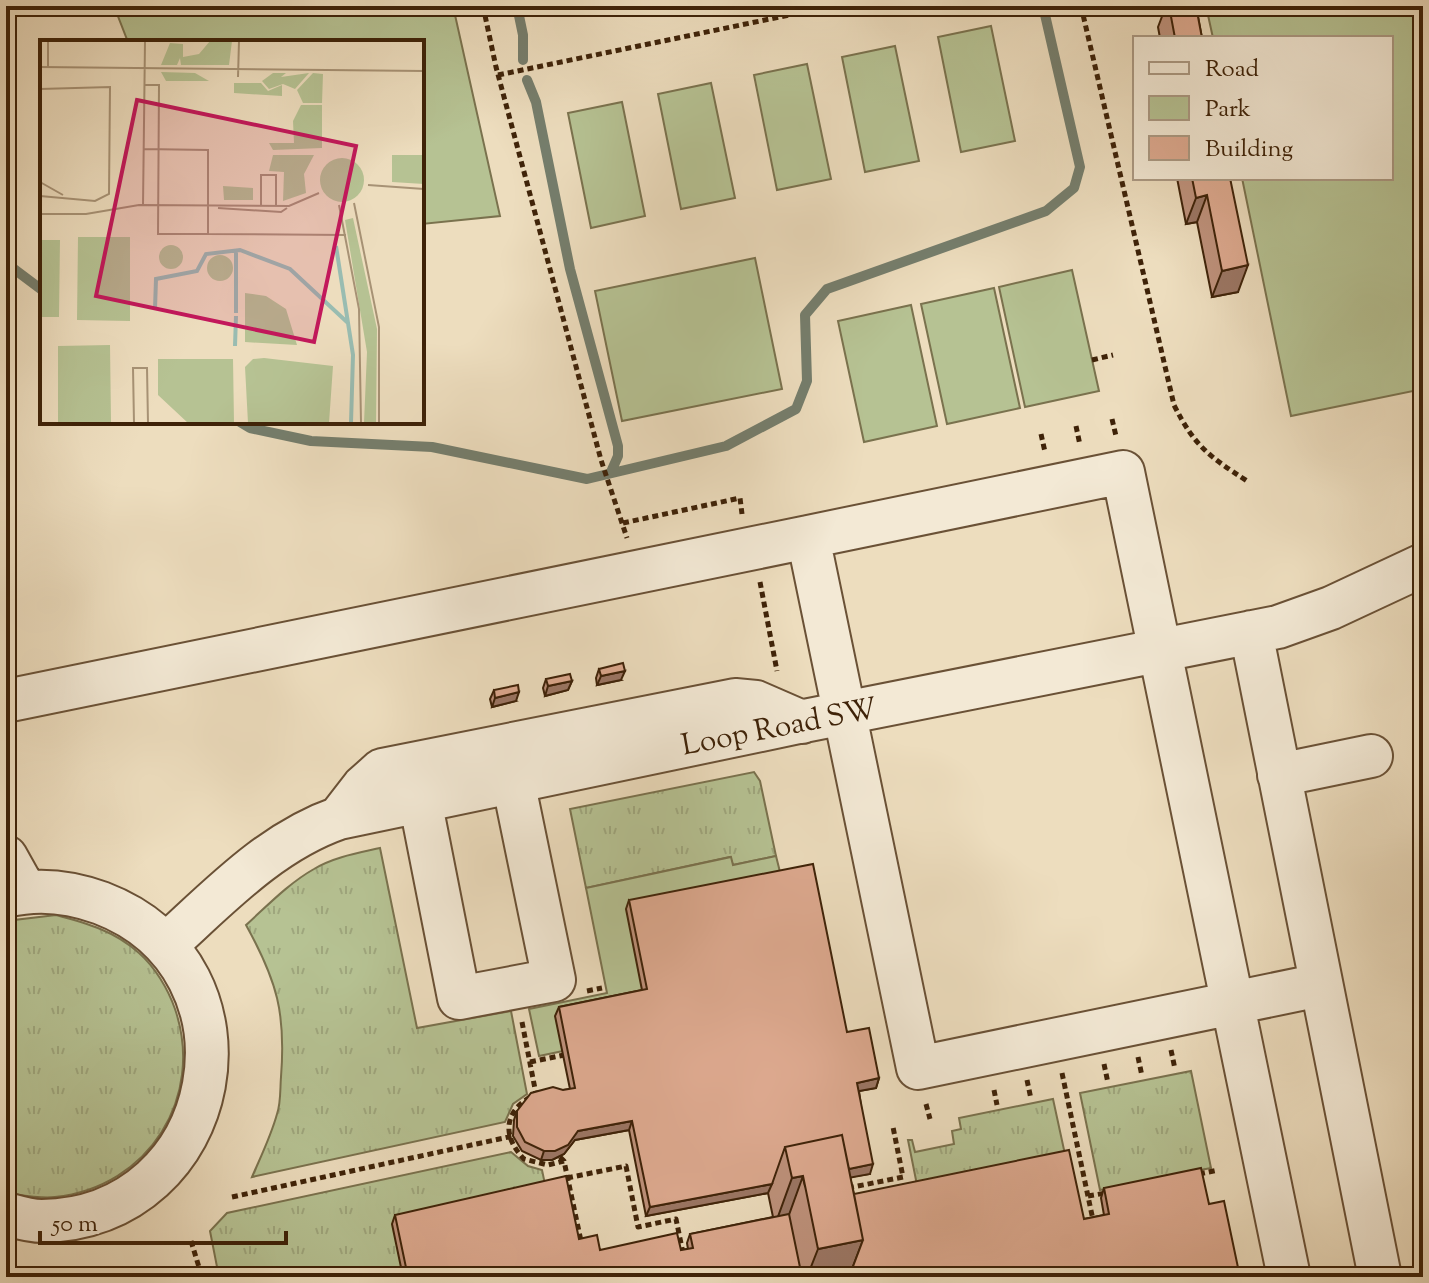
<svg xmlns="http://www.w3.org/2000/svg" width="1429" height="1283" font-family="'Sorts Mill Goudy',serif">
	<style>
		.grass { fill: url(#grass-tufts); stroke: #7a724e; stroke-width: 2 }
		.green { fill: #b6c293; stroke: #7a724e; stroke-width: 2 }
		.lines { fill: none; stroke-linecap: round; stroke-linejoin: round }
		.stream { stroke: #757e6d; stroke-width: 10 }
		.minor-casing { stroke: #6a5136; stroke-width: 46 }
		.path { stroke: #3e2208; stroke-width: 5; stroke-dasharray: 6 4; stroke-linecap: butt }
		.minor { stroke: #f3e9d5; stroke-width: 42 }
		.wall { fill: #be917b; stroke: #3e2208; stroke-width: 2 }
		.shaded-wall { fill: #9b7664; stroke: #3e2208; stroke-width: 2 }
		.building { fill: #dda98f; stroke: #3e2208; stroke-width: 2 }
		.labels { text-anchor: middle; stroke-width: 8; stroke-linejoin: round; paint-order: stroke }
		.street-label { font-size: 30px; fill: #3e2208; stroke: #f3e9d5 }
		.inset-river { fill: none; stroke: #99bcb1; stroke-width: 4 }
		.inset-road { fill: none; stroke: #a79275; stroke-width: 2 }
		.view { fill: #c2185b; fill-opacity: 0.15; stroke: #c2185b; stroke-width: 4 }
		.inset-edge { fill: none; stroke: #3e2208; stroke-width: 4 }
	</style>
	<defs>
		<pattern id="grass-tufts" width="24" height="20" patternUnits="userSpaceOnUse" patternTransform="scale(2)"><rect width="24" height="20" fill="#b6c293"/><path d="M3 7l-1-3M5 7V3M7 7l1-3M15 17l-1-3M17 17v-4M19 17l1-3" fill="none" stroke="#9ea67d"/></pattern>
	</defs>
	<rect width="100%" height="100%" fill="#edddbe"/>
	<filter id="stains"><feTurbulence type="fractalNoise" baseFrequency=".0025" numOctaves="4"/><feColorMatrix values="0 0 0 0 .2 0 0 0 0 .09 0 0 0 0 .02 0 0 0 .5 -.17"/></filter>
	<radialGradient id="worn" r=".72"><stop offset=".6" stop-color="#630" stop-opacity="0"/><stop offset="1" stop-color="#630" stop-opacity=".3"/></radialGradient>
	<path class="grass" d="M754,772L760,781L776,856L733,865L730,857L586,888L570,809Z
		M380,848L417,1028L511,1011L527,1094L513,1104L505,1122L252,1177C261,1156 271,1136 277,1114C281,1103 280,1089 281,1077C286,1013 277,981 246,925C267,906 289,883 314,869C334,857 358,853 380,848Z
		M56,915C86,923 115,931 139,953C155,967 168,989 175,1009C205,1097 149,1187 55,1197C40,1199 21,1195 6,1193V921Z
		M1191,1071L1211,1168L1100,1190L1080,1093Z
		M1053,1099L1066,1159L918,1190L908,1140H912L915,1152L954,1144L952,1131L961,1129L959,1118Z
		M511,1152L528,1166L542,1170L546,1189L403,1277H219L210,1231L227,1213Z"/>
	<path class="green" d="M114,6H453L500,216L422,224V42H128Z
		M1206,6H1423V389L1291,416L1242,178H1391V38H1213Z
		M991,26L1015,141L961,152L938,37Z
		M895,46L919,161L865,172L842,57Z
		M807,64L831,179L777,190L754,75Z
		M711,83L735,198L681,209L658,94Z
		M622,102L645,216L591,228L568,113Z
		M755,258L782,389L622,421L595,291Z
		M1072,270L1099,391L1025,407L999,287Z
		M994,288L1020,408L947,424L921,304Z
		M911,305L937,426L864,442L838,321Z
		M776,856L780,872L643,999L563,1051L539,1056L529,1009L607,993L586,888L731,857L733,865Z"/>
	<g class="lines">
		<path class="stream" d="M517,6L523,35V60
			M527,80L536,102L570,269L618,446V456L611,472
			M6,263L42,290
			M240,422L250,428L311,441L432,447L587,479L726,446L796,409L807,381L805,315L827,289L1046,211L1074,188L1080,167L1043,6"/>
		<defs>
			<path id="minor" d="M808,537L1123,472L1289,1277
				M1251,632L1380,1277
				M6,701L808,537L918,1068L1320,985
				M1279,775L1371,756
				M420,800L459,998L554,980L513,781
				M339,818L363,787L382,770L735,700L756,702L802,722
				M6,857L25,891
				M6,896C38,888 71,892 101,903C271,968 225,1218 42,1221C30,1221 17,1217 6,1214
				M166,945C219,897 270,842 339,818L794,723L1278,627L1331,608L1423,565"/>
		</defs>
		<use href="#minor" class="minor-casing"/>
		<path class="path" d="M483,6L496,67L601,460L627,538
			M1081,6L1174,405C1195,447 1209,456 1247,481
			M498,75L833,6
			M1092,360L1113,355
			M1112,419L1116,436
			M1076,426L1080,445
			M1041,434L1045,452
			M623,523L740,498L742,514
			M760,582L777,671
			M587,991L602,988
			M522,1022L536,1094C505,1109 500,1134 524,1159L548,1165L564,1161
			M1171,1050L1175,1069
			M1138,1057L1142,1076
			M530,1062L564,1055
			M1104,1064L1108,1083
			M1062,1073L1093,1220
			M1027,1080L1031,1099
			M994,1090L997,1105
			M926,1104L930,1119
			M560,1157L564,1161L581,1241
			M1199,1174L1218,1170
			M567,1178L626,1166L638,1227L676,1219L683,1253
			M848,1188L903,1177L893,1127
			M1088,1196L1106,1193
			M232,1197L513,1136
			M191,1241L202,1277
			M139,1269L141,1277"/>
		<use href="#minor" class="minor"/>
	</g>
	<path class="wall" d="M1166,6H1196L1202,38H1160L1158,27Z
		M1177,178H1230L1238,292L1212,297L1197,222L1186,224Z
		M599,669L621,680L597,685L596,678Z
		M546,679L572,681L568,690L545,696L543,688Z
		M494,690L516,701L492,707L490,699Z
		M629,900L847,1032L879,1078L876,1088L859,1091L870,1174L850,1177L854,1194L1084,1219L1104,1215L1101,1198L1104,1188L1209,1204L1240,1277H403L392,1224L395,1215L579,1239L600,1250H681L688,1249L687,1243L690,1234L773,1217L768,1193L646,1216L629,1130L575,1140L564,1154L552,1160H541L522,1151L513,1136L514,1120L517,1111L563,1090L570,1089L555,1016L559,1007L642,990L626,909Z"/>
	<path class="shaded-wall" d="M1207,195L1197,222L1186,224L1196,198Z
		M1248,265L1238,292L1212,297L1222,271Z
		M625,671L621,680L597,685L601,676Z
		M572,681L568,690L545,696L548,686Z
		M519,692L516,701L492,707L495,698Z
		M879,1078L876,1088L854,1092L857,1083Z
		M632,1121L629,1130L575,1140L564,1154L552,1160H541L544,1151L578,1131Z
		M873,1164L870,1174L805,1186L803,1178Z
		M803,1176L786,1223L775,1225L792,1178Z
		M772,1184L768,1193L646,1216L650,1207Z
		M863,1240L849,1277H807L818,1249Z"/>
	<path class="building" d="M1169,6H1196L1202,38H1175Z
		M1192,178H1230L1248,265L1222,271L1207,195L1196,198Z
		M623,663L625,671L601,676L599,669Z
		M570,674L572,681L548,686L546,679Z
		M518,685L519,692L495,698L494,690Z
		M813,864L847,1032L869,1028L879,1078L857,1083L873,1164L849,1169L842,1135L785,1147L772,1184L650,1207L632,1121L578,1131L568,1145L555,1151H544L525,1142L517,1127V1111L531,1093L553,1087L563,1090L575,1088L559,1007L647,989L629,900Z
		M842,1135L863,1240L818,1249L803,1176L792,1178L785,1147Z
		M1069,1150L1084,1219L1109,1214L1104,1188L1201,1168L1209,1204L1224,1201L1240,1277H849L863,1240L854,1194Z
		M566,1176L579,1239L597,1235L600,1250L677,1233L681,1250L693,1248L690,1234L789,1214L802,1277H408L395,1215Z"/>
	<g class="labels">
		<g class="street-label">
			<text transform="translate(779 726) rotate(-11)" y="10">Loop Road SW</text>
		</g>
	</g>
	<g transform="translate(40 40)">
		<rect width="384" height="384" fill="#edddbe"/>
		<path d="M170,1H192L189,25H141L140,18L137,25H121L130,3L143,4V17L159,14ZM121,32L155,33L169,41H126ZM233,33H246L241,37L269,33L255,49L243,44L229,49L222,41ZM273,33L283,34L282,63H263L257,50ZM194,43H221L228,51L242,45V56L194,53ZM261,65H282V108L233,110L229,103H254L253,81ZM233,115H274L264,134L266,153L243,161L244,132L229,131ZM352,115H384V144L352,142ZM280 140a22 22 0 1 1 44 0a22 22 0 1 1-44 0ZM183,146L213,148V160H184Z" fill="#b6c293"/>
		<path d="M313,178L337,289L336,383H324L327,312L305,180Z" fill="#b6c293"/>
		<path d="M38,197H90V281L37,280ZM0,200H20L19,277H0ZM119 217a12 12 0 1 1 24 0a12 12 0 1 1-24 0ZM167 228a13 13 0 1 1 26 0a13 13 0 1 1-26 0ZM205,253L226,256L246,269L257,305L205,302ZM70,305L71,382L18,383V306ZM224,318L293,326L289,383H208L205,327L213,319ZM118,319H193L194,383H148L118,355Z" fill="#b6c293"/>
		<path class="inset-river" d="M296,206L313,315L311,383M196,211V273M115,269L116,239L157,231L166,214L200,210L250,229L308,283M195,306L196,276"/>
		<path class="inset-road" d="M8,1V27M0,27L384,31M198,37L199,1M105,45H119L118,194H168M0,49L70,47L69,154L55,161L0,156M104,109L168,110V194L306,195M0,142L23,155M328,145L384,149M314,163L339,287V383M103,165L105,1M299,165L319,269L321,383M221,166V135H236V167M178,168L241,172L247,168M0,174H46L99,165L249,166L279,153M94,383L93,328H107L108,383"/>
		<path class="view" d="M97,60L316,106L274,302L56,256Z"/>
		<rect width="384" height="384" class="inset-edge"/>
	</g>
	<rect width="1429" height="1283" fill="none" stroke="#edddbe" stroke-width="32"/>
	<rect x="8" y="8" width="1413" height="1267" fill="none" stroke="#3e2208" stroke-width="4"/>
	<rect x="16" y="16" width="1397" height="1251" fill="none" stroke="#3e2208" stroke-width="2"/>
	<rect x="1133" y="36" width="260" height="144" fill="#f3e9d5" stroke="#ab9983" stroke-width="2"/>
	<rect x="1149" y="62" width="40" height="12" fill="#f3e9d5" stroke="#ab9983" stroke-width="2"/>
	<text x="1205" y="76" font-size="24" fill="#3e2208">Road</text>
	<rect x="1149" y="96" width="40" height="24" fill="#b6c293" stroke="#ab9983" stroke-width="2"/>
	<text x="1205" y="116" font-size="24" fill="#3e2208">Park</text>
	<rect x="1149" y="136" width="40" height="24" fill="#dda98f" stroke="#ab9983" stroke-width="2"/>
	<text x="1205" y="156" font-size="24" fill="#3e2208">Building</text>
	<path d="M40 1231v12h246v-12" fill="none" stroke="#3e2208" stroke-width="4"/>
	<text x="52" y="1231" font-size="24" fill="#3e2208" stroke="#f3e9d5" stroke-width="6" paint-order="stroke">50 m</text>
	<rect width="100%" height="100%" filter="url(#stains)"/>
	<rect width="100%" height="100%" fill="url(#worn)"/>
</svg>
